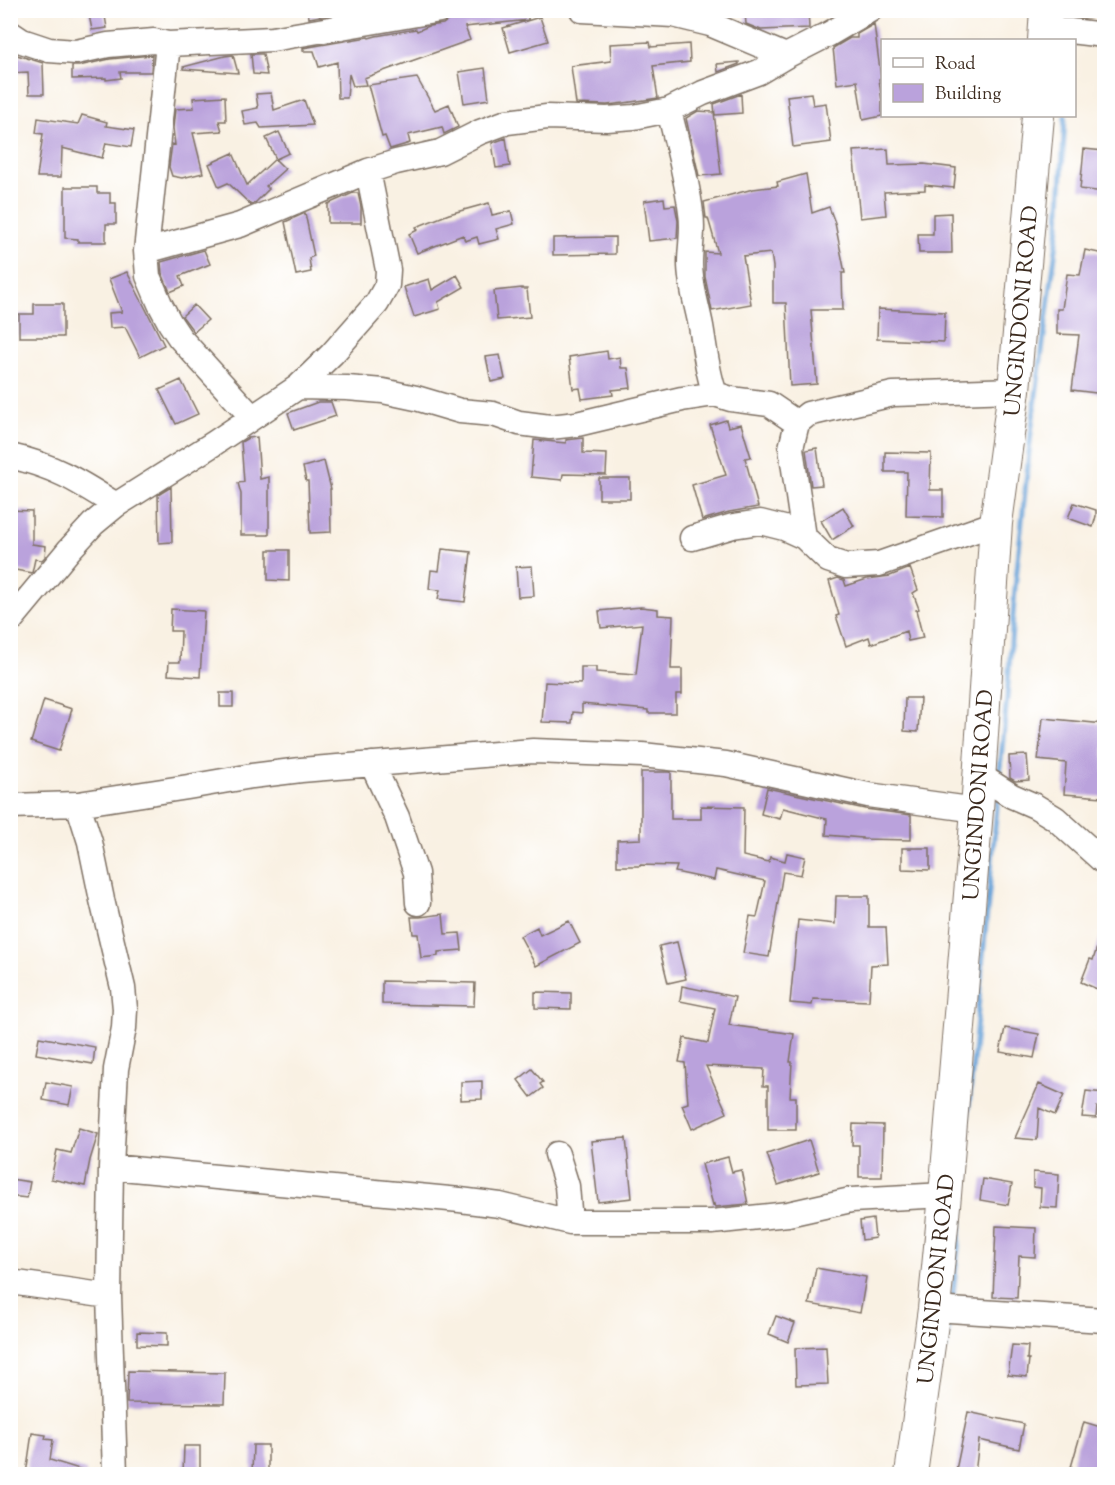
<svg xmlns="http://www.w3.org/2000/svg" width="1115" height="1485" font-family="'Sorts Mill Goudy',serif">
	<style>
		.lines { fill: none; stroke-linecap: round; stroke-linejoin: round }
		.stream { stroke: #67a3d8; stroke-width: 5 }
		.building { fill: #baa2dc }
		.minor-casing { stroke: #7e7063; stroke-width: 27 }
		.major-casing { stroke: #7e7063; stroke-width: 34 }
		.minor { stroke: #fff; stroke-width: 24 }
		.major { stroke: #fff; stroke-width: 32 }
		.labels { text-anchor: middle; stroke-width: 5; stroke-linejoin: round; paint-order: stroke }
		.street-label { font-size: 22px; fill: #3b2a1e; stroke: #fff }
	</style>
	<rect width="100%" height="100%" fill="#fff"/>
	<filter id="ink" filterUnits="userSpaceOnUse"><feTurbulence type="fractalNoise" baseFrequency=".0167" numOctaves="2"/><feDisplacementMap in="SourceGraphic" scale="12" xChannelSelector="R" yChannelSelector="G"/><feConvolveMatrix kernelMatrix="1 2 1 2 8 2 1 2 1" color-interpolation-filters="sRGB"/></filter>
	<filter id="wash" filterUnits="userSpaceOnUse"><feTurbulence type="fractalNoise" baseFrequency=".008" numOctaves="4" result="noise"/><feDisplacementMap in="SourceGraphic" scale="24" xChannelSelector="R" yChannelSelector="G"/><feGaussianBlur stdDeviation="1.35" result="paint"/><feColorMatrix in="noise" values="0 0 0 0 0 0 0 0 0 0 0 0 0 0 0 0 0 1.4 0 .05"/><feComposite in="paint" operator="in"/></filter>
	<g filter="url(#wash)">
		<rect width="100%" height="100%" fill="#f9f1e3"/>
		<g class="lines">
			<path class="stream" d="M1071,24V10
				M999,780L1007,697L1015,589L1031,433L1059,226L1065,116
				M952,1303L963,1204L967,1126L998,796
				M946,1349L951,1315"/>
		</g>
		<g id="blocks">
			<path class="building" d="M88,10H104L107,28L92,30Z
				M308,10H336L337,13L309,18Z
				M488,10H528V20L465,27L470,40L364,78L366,85L353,86L349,74L347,98H338L337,62L319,67L314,51H303V48L368,37L369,38L376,36L416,29L417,31L429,26L443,24L451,18L467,13Z
				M808,10L809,28L761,30L746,24L745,13Z
				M540,17L548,41L510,52L503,28Z
				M874,24L881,78L879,79L882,102V116L863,120L857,81L837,84L833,48L850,38H857V34Z
				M650,42L651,47L689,44L690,62L653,66L658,98L624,103L607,105L576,104L571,66L611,61L610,44Z
				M10,50L17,55L43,63L44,94H29L28,72L10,73Z
				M251,54H263L267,75L253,74Z
				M152,55L151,72H120L121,78L106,80V78L72,79V66H79L110,59Z
				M233,55L238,73L183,69V67L225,56Z
				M739,62V64L718,72L717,64Z
				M485,68L489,99L464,103L459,72Z
				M417,78L435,110L449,104L458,127L444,134L442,127L408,135L410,143L390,149L385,136L382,137L368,85Z
				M271,93L274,110L304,100L313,125L261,128L258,123L245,125L242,111L258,108L256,94Z
				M811,93L813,105L826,103L831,142L793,147L787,96Z
				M741,94L742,113L715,115L714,104Z
				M225,96L226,121H219L222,131L193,133L203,173L182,178L172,176L169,167L172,144L175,145L173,128L175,109L194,108L193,98Z
				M698,111L714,112L721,174L699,176L686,118Z
				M82,115L107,122L106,126L134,130L131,147L106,143L102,158L62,148L61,177H37L43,134L36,133L38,118L78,124Z
				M279,132L289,153L276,159L266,138Z
				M506,138L510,166L496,168L492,143Z
				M888,149L889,165L924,164L956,168L954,188L925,185V190L884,192L886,215L860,218L853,151Z
				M1084,149L1104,151V192L1080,189Z
				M233,153L247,185L275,159L285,169L266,186L269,189L255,203L251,205L228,183L219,187L209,164Z
				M806,174L812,213L829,207L835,223L845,273H842L843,310H811L817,384L790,386L786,303H773V267L771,253L743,256L751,304L712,311L705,277V252L718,253L708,218H706L704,202L753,189L778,186L777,182Z
				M65,187H97V193H110V203H116V224H106V242H78V239L65,238Z
				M353,193H358L361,207V223H328V204Z
				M664,198L665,206L675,205L678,221L677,238L649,241L644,201Z
				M489,203L492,215L511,211L514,224L496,229L499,239L479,244L477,237L465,241L463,235L417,253L409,234L418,230L416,227L449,214Z
				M305,213L314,256L309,258L311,272L296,275L285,222Z
				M951,213L952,253H919L918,234H933V214Z
				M615,237V254L553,255V238Z
				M204,250L210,264L180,276L184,286L170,292L162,273L161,262Z
				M1085,250L1104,254V394L1072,390L1079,335L1057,334V309H1062L1067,274L1080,275Z
				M127,272L164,345L140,357L125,327L110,328L109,313L122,312L109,279Z
				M457,275L464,287L438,302L440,309L414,317L404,287L429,279L432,290Z
				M522,288V289H527L530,317L497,320L494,291Z
				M34,304H63V337H19V314H34Z
				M194,305L208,320L194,332L182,316Z
				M878,309L945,312L944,342L877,339Z
				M607,351L608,359L620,357L621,368H628L631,388L612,390L613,395L582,399L580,388L573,389L569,357Z
				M500,355L505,379L491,382L486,357Z
				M181,380L198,414L176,424L159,390Z
				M318,402H331L336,416L294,430L288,413Z
				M726,420L728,427L741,424L751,457L745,458L758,507L729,512L702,520L692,485L726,475L710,425Z
				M257,437L260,479L269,477V535H241V494L238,483L244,482L241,442L248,438Z
				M583,438V453L607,454L606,475L563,474L562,480L531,477L534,440L566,443V440Z
				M817,448L822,485L811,486L806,450Z
				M885,452L931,453L930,490H943V517L906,516L907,472H885Z
				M324,461L331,489H330L331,532L310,533L308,481H306L303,467Z
				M599,478H630V499H599Z
				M171,487L172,542L159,543L158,495Z
				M1074,503L1096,510V516L1093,527L1068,518Z
				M843,507L854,526L832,540L821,521Z
				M10,510L32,511V544L46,546L45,557L42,560L35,559L32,573L10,569Z
				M442,549L471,552L465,602L438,599L440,590L429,589L431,570L439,571Z
				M268,550H289V581L268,580Z
				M532,566L534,596L518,597L516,567Z
				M910,568L918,590L913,593L919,609L916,610L923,638L908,641L906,631L871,644L869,637L846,646L836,616L839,615L829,581L838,578L844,580L846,586L867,579L890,576Z
				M641,607L658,609V615L673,616L671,669H682V694H676V713H648V710L582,704V713L573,712L572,723L542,722L545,682L581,684V667H596V672L636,675L642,624L601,628L599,611Z
				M171,609L204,611L200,677L168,675L169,662H180L181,631H170Z
				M220,693H233V707H220Z
				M905,698H920L918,732L904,731Z
				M44,700L72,709L59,751L31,742Z
				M1043,718L1104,724V775L1103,797L1064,794L1066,763L1038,760Z
				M1027,755L1029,780L1015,781L1010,778L1009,756Z
				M641,772H671V819H701V806L744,807L743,856L769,862L770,857L785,861L787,853L805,857L801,875L783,872L769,957L743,953L750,916L757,917L765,881L716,870L714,880L675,872L677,866L640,865V866H617V840L641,839Z
				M767,788L865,809L911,815V840L862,839V838L826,835L827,819L783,808L780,819L761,814Z
				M902,848H930V870L902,869Z
				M836,896H869V927H886L888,964L871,965L869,1001L813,999L812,1005L790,1003L798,920L835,924Z
				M443,914L445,934L460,933L462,950L438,952V956L421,958L418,934H413L411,917H420Z
				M569,921L580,943L536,966L520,936L537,927L540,935Z
				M1101,935L1104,936V992L1081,982L1090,959L1093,960Z
				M677,942L686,979L668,983L659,946Z
				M382,981L475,983L474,1006L382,1004Z
				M682,986L735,997L729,1025L794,1034L790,1062H792L790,1097H796V1130H768V1086H763L764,1069L706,1066L727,1113L692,1129L682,1105L688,1103L685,1063L679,1062L684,1038L708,1043L715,1008L680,1001Z
				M535,992L571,993V1009L535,1008Z
				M1005,1028L1039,1034L1034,1058L1000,1052Z
				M39,1037L95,1047L93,1064L36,1054Z
				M532,1069L543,1082L540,1084L543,1088L531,1097L518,1080Z
				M482,1081V1099L461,1100V1082Z
				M46,1082L73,1087L69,1105L43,1100Z
				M1039,1084L1064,1095L1055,1115L1039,1108L1037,1140L1015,1138Z
				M1086,1091L1104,1093V1108L1097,1107L1096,1118L1082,1117Z
				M853,1124L883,1125L882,1177H859V1145H852Z
				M79,1128L98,1134L90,1160L85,1186L51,1179L57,1150L71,1153Z
				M626,1138L632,1198L598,1202L591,1141Z
				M809,1140L819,1172L778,1185L767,1154Z
				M728,1157L732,1172L741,1170L748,1204L715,1207L714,1204L713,1205L702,1164Z
				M1033,1172L1059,1174L1057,1208L1040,1207L1041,1188L1033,1187Z
				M10,1179L30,1182L27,1198L10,1196Z
				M983,1179L1012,1184L1008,1205L980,1200Z
				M873,1219L875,1238L862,1240L860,1221Z
				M996,1226L1036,1228L1035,1257L1019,1256L1017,1298L993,1297Z
				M816,1268L866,1277L860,1313L809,1304Z
				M776,1316L795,1323L788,1342L769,1334Z
				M137,1332L167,1333V1346L137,1345Z
				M1012,1345L1028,1346L1027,1359H1029L1027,1377L1008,1375Z
				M826,1347L828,1384L796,1385L795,1348Z
				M128,1371L225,1373L224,1404L127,1403Z
				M968,1412L1024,1424L1019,1449L979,1440L975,1474H958L959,1471L956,1470Z
				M1084,1422L1104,1428V1474H1069Z
				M32,1433L46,1435L45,1439L53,1440L50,1460L86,1471V1474H26Z
				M253,1445H268V1474H252Z
				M184,1446H200V1474H183Z"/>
		</g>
	</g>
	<g filter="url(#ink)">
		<use href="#blocks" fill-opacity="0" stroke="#7e7063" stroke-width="1.5"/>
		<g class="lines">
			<defs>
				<path id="minor" d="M582,10L673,15L710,24L786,56
					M1045,31H1070L1104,35
					M10,33L22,41L49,50L76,52L108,45L154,41L168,44L272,39L440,10
					M168,44L146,251L148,276L160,304L170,323L180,338L252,417
					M669,110C677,144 687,178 691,213C694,230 690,246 690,263C690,285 697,305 701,326C705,349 707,372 715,394L731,399L769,404L797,423
					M146,251L240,225L368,171L396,162L440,152L480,132L507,122L547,117L607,119L634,117L669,110L703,93L759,72L786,56L829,34L870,10
					M298,387L347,388L383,391L416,398L460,411L493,414L519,423L550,427L577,424L682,399L715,394
					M10,456C55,466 78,481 116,505
					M804,537L791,448L797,423L808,414L893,394L1014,390
					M692,538L733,526L760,522L784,528L804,537L828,560L846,566L879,564L996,523
					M10,621L69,550L93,524L116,505L213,444L298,387L332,354L377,303L387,285L388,270L368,171
					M372,764L397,817L416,873L418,903
					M979,775L1012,796L1035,806L1055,818L1104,862
					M78,804L90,842L102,900L123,988L125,1009L124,1028L116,1069L111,1167L109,1296L115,1474
					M10,806L78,804L188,787L252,776L301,770L533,751L642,755L726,764L868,795L977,810
					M557,1154L567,1186L570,1222
					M111,1167L460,1200L500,1205L570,1222H712L788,1214L851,1200L945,1195
					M10,1282L109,1296
					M934,1309L1104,1320"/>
				<path id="major" d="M1044,40L1046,10
					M911,1474L934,1309L945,1195L977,810L996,523L1014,390L1038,116"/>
			</defs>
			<use href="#minor" class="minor-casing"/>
			<use href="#major" class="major-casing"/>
			<use href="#minor" class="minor"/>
			<use href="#major" class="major"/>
		</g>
	</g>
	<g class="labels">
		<g class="street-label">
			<text transform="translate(1020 311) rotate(-85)" y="8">UNGINDONI ROAD</text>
			<text transform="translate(977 795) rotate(-86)" y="8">UNGINDONI ROAD</text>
			<text transform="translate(935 1279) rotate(-84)" y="8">UNGINDONI ROAD</text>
		</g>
	</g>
	<rect width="1115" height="1485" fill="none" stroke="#fff" stroke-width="36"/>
	<rect x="881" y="39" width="195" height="78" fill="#ffffff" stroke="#b1aaa5" stroke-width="1.5"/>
	<rect x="893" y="58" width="30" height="9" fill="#ffffff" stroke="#b1aaa5" stroke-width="1.5"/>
	<text x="935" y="69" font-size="18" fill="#3b2a1e">Road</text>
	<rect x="893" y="84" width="30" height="18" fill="#baa2dc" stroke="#b1aaa5" stroke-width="1.5"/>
	<text x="935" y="99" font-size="18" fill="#3b2a1e">Building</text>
</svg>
